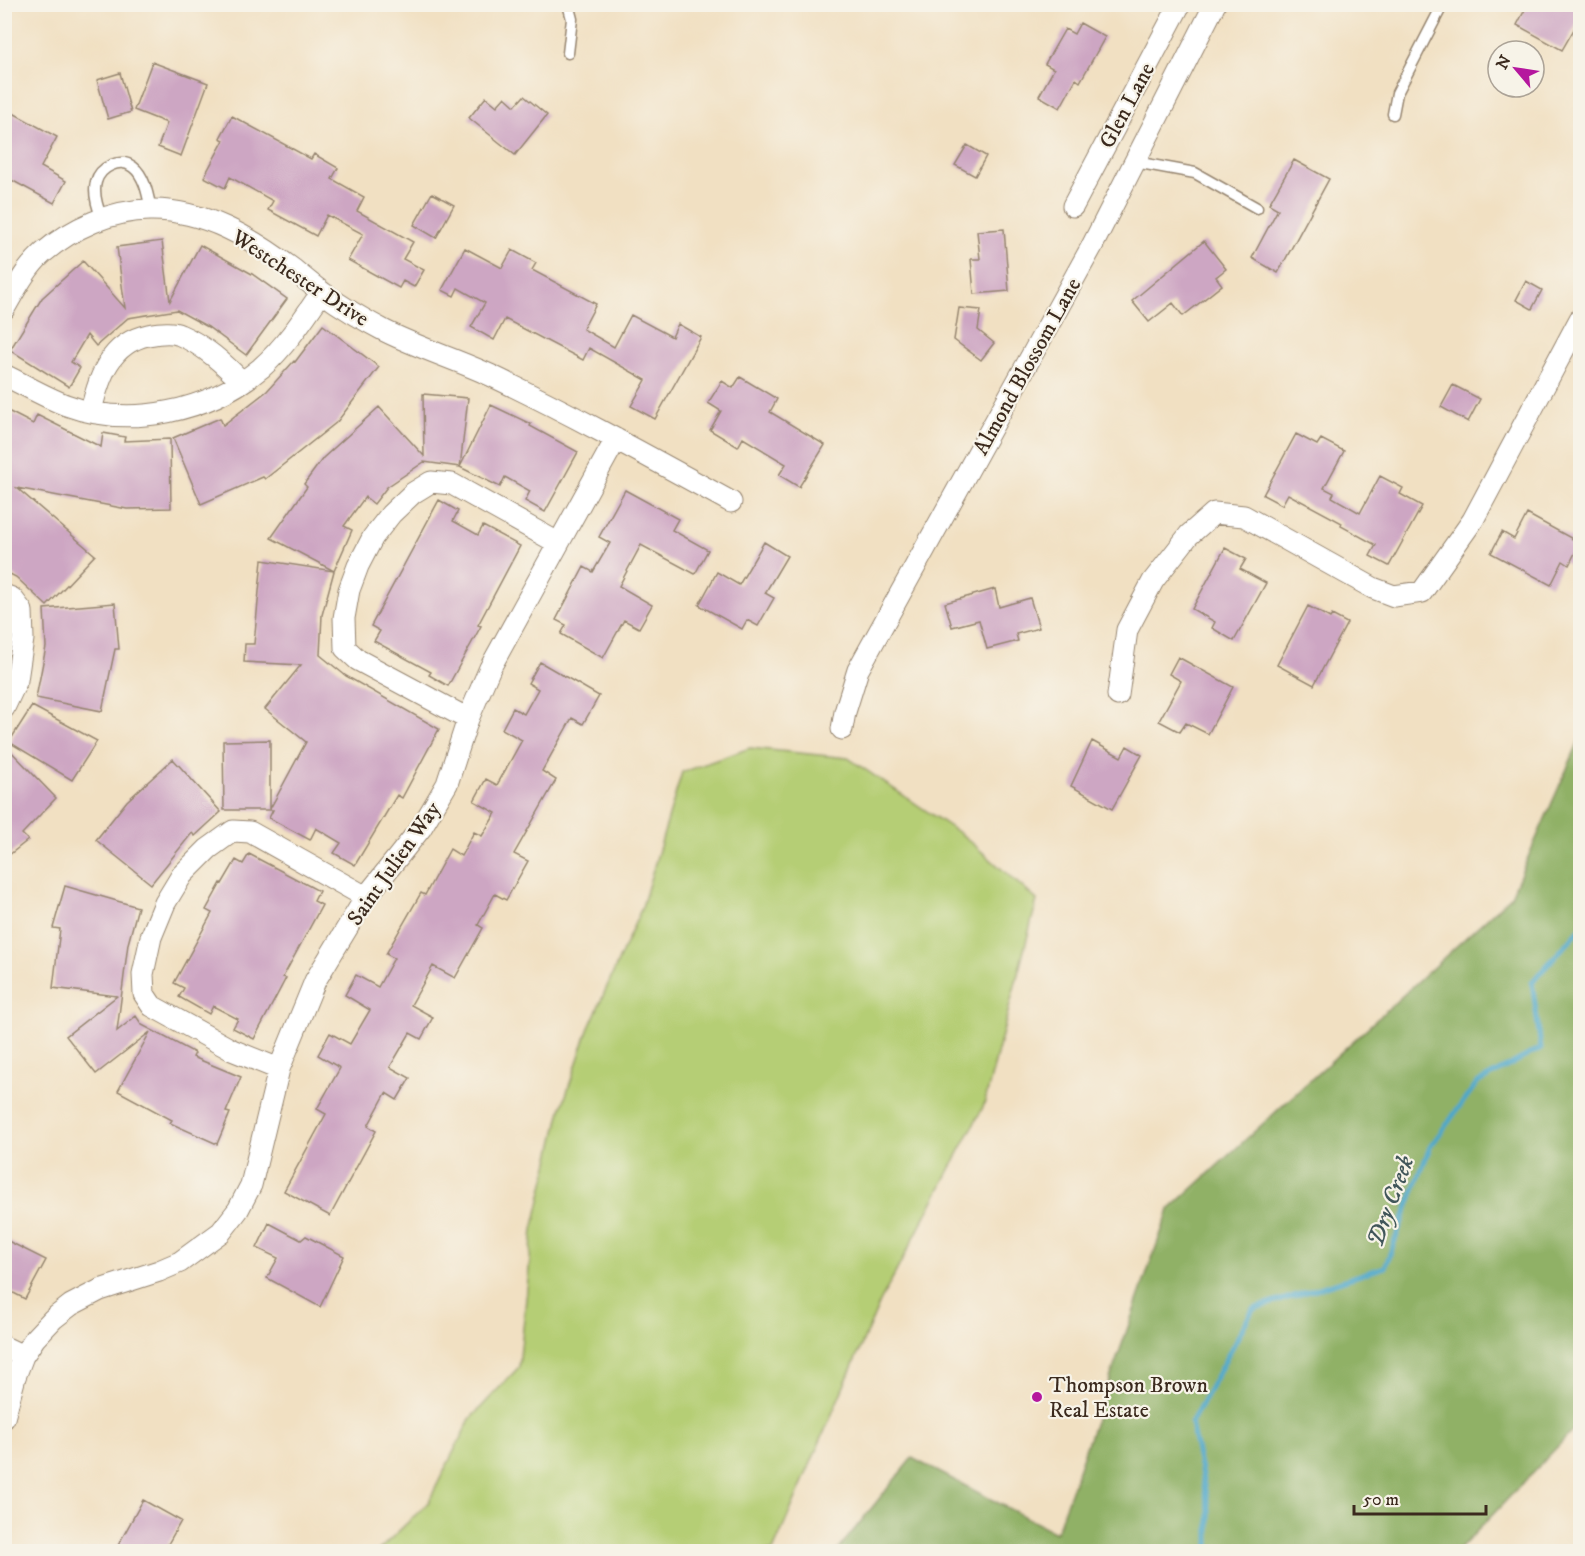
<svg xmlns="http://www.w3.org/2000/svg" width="1585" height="1556" font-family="'IM FELL DW Pica',serif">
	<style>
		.green { fill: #b5ce74; stroke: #787c49; stroke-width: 1.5 }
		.forest { fill: #90b166; stroke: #666e42; stroke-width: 1.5 }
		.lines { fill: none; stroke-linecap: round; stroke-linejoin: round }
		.stream { stroke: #4da7ca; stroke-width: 5 }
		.building { fill: #cda6c3 }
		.lane-casing { stroke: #968570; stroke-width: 13 }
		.street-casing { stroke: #968570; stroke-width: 23 }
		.lane { stroke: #fff; stroke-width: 10 }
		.street { stroke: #fff; stroke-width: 21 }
		.poi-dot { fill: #b5179e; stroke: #f7f3e8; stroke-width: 2 }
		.labels { text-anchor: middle; stroke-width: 4.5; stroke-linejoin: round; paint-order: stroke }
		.street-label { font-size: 22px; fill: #3b2a1e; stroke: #f7f3e8 }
		.poi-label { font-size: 22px; fill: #3b2a1e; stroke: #f7f3e8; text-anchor: start }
		.water-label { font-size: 24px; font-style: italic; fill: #41565a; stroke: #f7f3e8 }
	</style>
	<rect width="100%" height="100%" fill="#f7f3e8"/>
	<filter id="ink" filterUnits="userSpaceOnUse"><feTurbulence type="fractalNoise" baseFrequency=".0167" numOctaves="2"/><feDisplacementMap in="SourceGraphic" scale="12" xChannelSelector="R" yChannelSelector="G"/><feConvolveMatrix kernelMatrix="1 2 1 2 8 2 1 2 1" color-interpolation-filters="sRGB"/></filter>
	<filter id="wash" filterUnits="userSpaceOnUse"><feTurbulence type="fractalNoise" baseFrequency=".008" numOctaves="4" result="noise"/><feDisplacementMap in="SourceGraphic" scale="24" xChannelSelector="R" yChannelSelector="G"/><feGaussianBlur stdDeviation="1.35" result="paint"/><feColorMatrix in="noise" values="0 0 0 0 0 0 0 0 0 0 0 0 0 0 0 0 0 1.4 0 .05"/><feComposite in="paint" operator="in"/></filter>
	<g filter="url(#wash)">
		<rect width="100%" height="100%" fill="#f1e0c2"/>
		<path class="green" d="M750,748L848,758L965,837L1037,900L984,1105L880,1302L773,1551H378L428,1503L470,1419L519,1367L533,1230L561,1110L588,1030L642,907L682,772Z"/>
		<path class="forest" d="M1580,739V1423L1458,1551H837L912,1458L1056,1533L1169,1210L1511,896Z"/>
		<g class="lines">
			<path class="stream" d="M1209,1552V1510L1191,1423L1253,1309L1385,1267L1430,1147L1477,1083L1541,1048L1532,982L1580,929"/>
		</g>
		<g id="blocks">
			<path class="building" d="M1528,4H1581V17L1562,50L1517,25Z
				M1080,23L1105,37L1080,82L1076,79L1060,108L1039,96L1054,69L1045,64L1065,29L1074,34Z
				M152,62L208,83L181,156L158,147L167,123L134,110Z
				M120,73L131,112L108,119L97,80Z
				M524,96L547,115L515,155L469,118L486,97L497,106L505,97L515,106Z
				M4,108L57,137L41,167L66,181L54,203L4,176Z
				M232,116L311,159L314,154L338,168L332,179L364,197L357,211L413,242L403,259L424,270L414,287L403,281L399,288L348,260L363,234L327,215L316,236L268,210L273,201L230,177L225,188L204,177L224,140L220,138Z
				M967,145L986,156L975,176L955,165Z
				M1294,160L1329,179L1278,273L1252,258L1278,209L1269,204Z
				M432,193L454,205L436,238L414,225Z
				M1004,229L1009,291L974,294L971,259H980L977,231Z
				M162,241L170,301L200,245L252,274L287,299L246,355L208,327L177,310L128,318L96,346L87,335L71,362L80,368L69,387L10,350L42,298L83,261L125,308L117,247Z
				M1204,241L1226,269L1216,277L1222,285L1183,316L1173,303L1149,322L1132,301Z
				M465,248L502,268L512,250L536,263L532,270L596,304L583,329L614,347L631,315L672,337L678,324L701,337L655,419L631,406L646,380L589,348L583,360L505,319L494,340L471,327L485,303L458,288L454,296L442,290Z
				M1526,281L1542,290L1532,309L1516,300Z
				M959,308L981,310L978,330L994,343L981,360L954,340Z
				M323,325L379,367L337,422L265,479L263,477L201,504L173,438L220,418L223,425L267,391L294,361L295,362Z
				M740,377L777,399L770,412L825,445L799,487L779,475L786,464L743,438L738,447L710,430L721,411L708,403L722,381L733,388Z
				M1453,385L1480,399L1468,422L1441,407Z
				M423,394L468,398L460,467L491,405L531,424L530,426L578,452L545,512L525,501L530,491L505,477L500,487L460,467L424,462L387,487L374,504L365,497L344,526L352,530L334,571L271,538L307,487L304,484L323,458L379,407L424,456Z
				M4,409L33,424L37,415L101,447L103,433L125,437L124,441L170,439L171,508L127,509L17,488L95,555L47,606L16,577L4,571Z
				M1296,434L1317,445L1321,439L1344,451L1324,488L1334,493L1332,497L1360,513L1380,476L1403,488L1400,494L1422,506L1389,566L1370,556L1376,545L1341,526L1342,523L1288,494L1282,505L1263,495Z
				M625,490L678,519L672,530L708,550L695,574L641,545L619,586L652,605L639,628L624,620L603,658L561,634L566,625L556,620L584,567L593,572L610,543L599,537Z
				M439,500L458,511L453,521L478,535L483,526L520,546L478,625L481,626L448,686L429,675L431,672L374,641L380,631L371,626Z
				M1527,514L1580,543L1569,565L1563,561L1551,585L1491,553L1502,532L1514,539Z
				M764,542L787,556L765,593L774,598L758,626L747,620L742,629L699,605L717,572L739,585Z
				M1225,548L1246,559L1240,569L1266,583L1234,641L1212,628L1215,622L1192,609Z
				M262,560L334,571L322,615L320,655L346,676L439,729L402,798L397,795L355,865L334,853L341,843L316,828L310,840L269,818L273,810H224L223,741L270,740V809L306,742L265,709L301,665L244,662L245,644H254Z
				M995,589L999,607L1030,598L1039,628L1016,634L1018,641L987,649L979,620L952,627L945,603Z
				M115,603L119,649H115L102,711L36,698L46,647L44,609Z
				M1308,606L1330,618L1332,615L1347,623L1314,685L1277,665Z
				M1178,657L1233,687L1208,734L1186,723L1180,732L1159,721L1181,681L1169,674Z
				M540,662L599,696L583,724L572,718L542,771L556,780L514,854L528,861L506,900L495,894L478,925L483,928L455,978L433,966L411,1005L433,1017L421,1039L410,1033L390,1067L410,1078L397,1100L386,1093L368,1126L376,1131L330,1216L284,1191L326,1114L317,1109L340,1068L318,1055L330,1033L350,1044L370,1010L345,995L356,975L378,987L394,958L386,954L421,893L425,895L450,849L461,856L474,832L482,836L496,813L474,801L486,779L497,785L522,740L502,729L513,708L524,714L538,689L528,683Z
				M32,706L97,741L72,780L9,742Z
				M1092,741L1121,757L1127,746L1142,755L1112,809L1071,786Z
				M4,744L56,798L22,834L28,840L4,859Z
				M173,759L221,812L195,836L192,833L151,884L96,840L127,801Z
				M249,854L319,891L314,901L322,905L283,977L286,978L254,1039L233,1028L238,1019L213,1006L209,1014L179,997L184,988L174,983L212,913L206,910L221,883L222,884L236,860L243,864Z
				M65,886L138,907L128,944L117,1031L136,1016L142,1025L195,1053L193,1057L241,1077L226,1112L230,1113L217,1144L170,1123L172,1120L118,1091L150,1032L96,1074L66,1036L117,996L53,988L60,929L53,928Z
				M269,1223L301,1240L306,1236L344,1256L320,1307L267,1278L278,1258L257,1248Z
				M4,1239L46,1260L25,1299L4,1288Z
				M143,1500L181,1521L164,1551H115Z"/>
		</g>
	</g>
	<g filter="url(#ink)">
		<use href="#blocks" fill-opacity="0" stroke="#968570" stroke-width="1.5"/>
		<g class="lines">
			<defs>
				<path id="lane" d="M568,4L572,19L568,53
					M1393,114L1397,93L1443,4
					M1135,162L1195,173L1257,208
					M102,219C98,209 93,193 96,182C100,167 120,157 133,167C145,176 148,196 151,210"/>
				<path id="street" d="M1073,206L1180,4
					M4,309C15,290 26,268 43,253C72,228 112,210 150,210C204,209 253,239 294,270C304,278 313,286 323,293C342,307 364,320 385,331C419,348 455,359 490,375C572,414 651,458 731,502
					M4,375C25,385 45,397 66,405C131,429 209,411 261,368C285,347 304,318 321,293
					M91,411C99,377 110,343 148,335C158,333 171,331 180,335C204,345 224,364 242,382
					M4,595L12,598L22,611L23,639L17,680L4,708
					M1118,695L1127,630L1153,581L1189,535L1214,513L1244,516L1373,588L1394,596L1422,592L1473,520L1580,319
					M468,719L358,660L345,648L344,618L349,590L358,566L373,537L391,514L413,493L431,482L452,484L558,543
					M842,729L845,712L858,670L1091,248L1215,4
					M279,1069L232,1050L152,1006L144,994L143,974L151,937L165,903L182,875L208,849L233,831L250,832L366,897
					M4,1347L23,1356
					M4,1418L15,1377L23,1356L35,1338L53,1319L71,1305L100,1290L159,1271L180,1262L221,1232L238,1210L251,1185L279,1069L315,981L366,897L421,828L447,784L468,719L490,668L616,439"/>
			</defs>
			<use href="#lane" class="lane-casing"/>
			<use href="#street" class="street-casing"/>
			<use href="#lane" class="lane"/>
			<use href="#street" class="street"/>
		</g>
	</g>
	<circle class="poi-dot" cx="1037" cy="1397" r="6"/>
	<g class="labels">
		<g class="street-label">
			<text transform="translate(1126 105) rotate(-62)" y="8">Glen Lane</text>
			<text transform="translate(301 277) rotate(33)" y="8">Westchester Drive</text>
			<text transform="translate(1026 366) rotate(-61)" y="8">Almond Blossom Lane</text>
			<text transform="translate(393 863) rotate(-55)" y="8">Saint Julien Way</text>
		</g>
		<g class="poi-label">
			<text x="1049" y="1392">Thompson Brown<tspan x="1049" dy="25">Real Estate</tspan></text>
		</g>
		<g class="water-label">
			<text transform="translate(1390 1201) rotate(-70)" y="8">Dry Creek</text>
		</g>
	</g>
	<rect width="1585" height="1556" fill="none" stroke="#f7f3e8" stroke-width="24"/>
	<g transform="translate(1516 69) rotate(299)"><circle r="28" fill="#f7f3e8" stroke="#aca397" stroke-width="1.5"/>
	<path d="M0-4.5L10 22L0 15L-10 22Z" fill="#b5179e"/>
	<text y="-9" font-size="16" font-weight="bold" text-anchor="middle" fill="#3b2a1e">N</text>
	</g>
	<path d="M1354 1505v9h132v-9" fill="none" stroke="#3b2a1e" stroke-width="3"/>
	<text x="1363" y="1505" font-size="18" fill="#3b2a1e" stroke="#f7f3e8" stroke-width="4.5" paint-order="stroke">50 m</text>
</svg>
